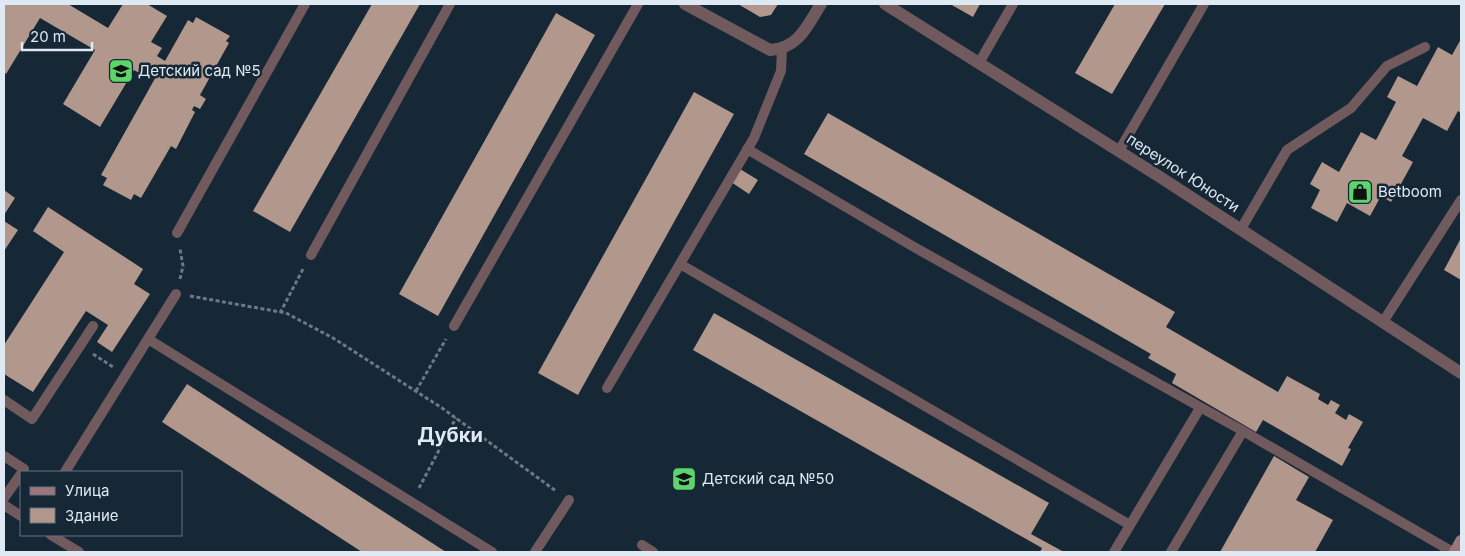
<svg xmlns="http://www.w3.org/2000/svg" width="1465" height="556" font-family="Inter,sans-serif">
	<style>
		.building { fill: #b2978c }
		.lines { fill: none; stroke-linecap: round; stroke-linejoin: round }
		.path { stroke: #6b7986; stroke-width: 3; stroke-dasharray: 4 2.5; stroke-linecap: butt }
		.lane { stroke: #715a5d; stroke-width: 10 }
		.street { stroke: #715a5d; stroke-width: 12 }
		.secondary { stroke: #9b777c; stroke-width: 12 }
		.labels { text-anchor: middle; stroke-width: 5; stroke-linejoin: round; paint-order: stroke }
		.poi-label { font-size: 15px; fill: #dee9f3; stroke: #162736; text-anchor: start }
		.street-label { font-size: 15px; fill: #dee9f3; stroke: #162736 }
		.district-label { font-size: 20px; font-weight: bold; fill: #dee9f3; stroke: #162736 }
	</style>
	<rect width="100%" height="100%" fill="#162736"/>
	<path class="building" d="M4,4H68L108,28L123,4H147L167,16L151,42L162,48L157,56L165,61L188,20L193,23L196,17L230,36L226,41L229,43L200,95L206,99L200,109L194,106L192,110L195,112L176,149L171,146L141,198L134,194L131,200L103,185L107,178L101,175L158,73L150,69L146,77L134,70L100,127L63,104L95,50L40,18L6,74L4,72Z
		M372,4H420L290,232L253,211Z
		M738,4H778L771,15L760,17Z
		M950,4H980L973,17Z
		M1115,4H1165L1112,94L1075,73Z
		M556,13L595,35L438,316L399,294Z
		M1461,39V113L1458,111L1447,131L1423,118L1402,156L1413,162L1391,202L1381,196L1370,216L1347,203L1337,222L1311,208L1320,190L1310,184L1322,162L1339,172L1361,132L1376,140L1396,102L1387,97L1398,76L1417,86L1438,47L1452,55Z
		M694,92L734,114L578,395L538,373Z
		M828,113L1175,312L1166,327L1278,392L1287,376L1320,394L1318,399L1328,405L1331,400L1340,405L1335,413L1346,420L1349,414L1363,422L1348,448L1351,449L1342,466L1263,420L1256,432L1172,383L1176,374L1148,358L1151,354L804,154Z
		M740,169L758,180L749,194L731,182Z
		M4,190L15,198L4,215Z
		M48,207L143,269L134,284L150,294L112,352L97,342L108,325L86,311L33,392L4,374V345L64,252L33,231Z
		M4,221L18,230L4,251Z
		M1461,238V280L1444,270Z
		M714,313L1049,503L1031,534L1064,552H1040L1042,548L693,350Z
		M187,384L262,433L446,552H362L162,422Z
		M1274,456L1309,477L1296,500L1333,520L1315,552H1220Z"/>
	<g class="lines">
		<path class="path" d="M180,279L183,266L180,249
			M190,296L286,313L333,338L442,408L556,491
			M280,313L303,269
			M93,354L113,367
			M416,391L446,339
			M419,488L456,418"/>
		<path class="lane" d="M979,63L1013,4
			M747,149L914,247L1243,431
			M1119,151L1204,4
			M1241,229L1287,150L1351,108L1387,66L1425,47
			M177,233L305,4
			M311,255L450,4
			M680,264L1130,525
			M1383,322L1461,200
			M454,326L638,4
			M148,339L492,552
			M607,388L754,138L781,71L782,49
			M4,400L32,419L93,326
			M4,456L24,469L22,472
			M65,472L176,294
			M4,498L21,474
			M4,505L21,516
			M51,535L79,552
			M642,545L653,552
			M535,552L569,500
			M1114,552L1200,408
			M1171,552L1243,431L1453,552"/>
		<path class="street" d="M685,4L770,50C799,48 807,26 821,4
			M885,4L1160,177L1461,373"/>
		<path class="secondary" d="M1455,552L1461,541"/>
	</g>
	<defs>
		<symbol id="school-square" viewBox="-11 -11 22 22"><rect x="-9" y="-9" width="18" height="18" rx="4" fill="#5dd56c" stroke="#162736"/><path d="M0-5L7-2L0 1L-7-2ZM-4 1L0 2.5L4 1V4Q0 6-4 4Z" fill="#111"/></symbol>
		<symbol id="shop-square" viewBox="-11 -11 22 22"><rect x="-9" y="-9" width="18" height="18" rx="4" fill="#5dd56c" stroke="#162736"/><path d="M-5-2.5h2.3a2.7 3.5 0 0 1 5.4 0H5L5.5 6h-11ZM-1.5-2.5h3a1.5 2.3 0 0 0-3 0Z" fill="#111"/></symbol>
	</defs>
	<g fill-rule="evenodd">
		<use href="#school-square" x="107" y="57" width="28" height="28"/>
		<use href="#shop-square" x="1346" y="178" width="28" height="28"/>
		<use href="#school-square" x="670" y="465" width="28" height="28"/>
	</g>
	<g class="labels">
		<g class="poi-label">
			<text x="138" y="76">Детский сад №5</text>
			<text x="1378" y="197">Betboom</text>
			<text x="702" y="484">Детский сад №50</text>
		</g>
		<g class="street-label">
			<text transform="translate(1183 173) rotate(33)" y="5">переулок Юности</text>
		</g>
		<g class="district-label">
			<text x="450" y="442">Дубки</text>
		</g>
	</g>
	<rect width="1465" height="556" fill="none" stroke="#dee9f3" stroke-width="10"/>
	<rect x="20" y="471" width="162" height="65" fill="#162736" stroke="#667582"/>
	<rect x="30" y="487" width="25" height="8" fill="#9b777c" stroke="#667582"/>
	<text x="65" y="496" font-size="15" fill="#dee9f3">Улица</text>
	<rect x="30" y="508" width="25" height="15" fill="#b2978c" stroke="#667582"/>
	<text x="65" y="521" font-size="15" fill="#dee9f3">Здание</text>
	<path d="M22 42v8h70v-8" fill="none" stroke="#dee9f3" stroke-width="2.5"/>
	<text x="30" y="42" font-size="15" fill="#dee9f3" stroke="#162736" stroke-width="4" paint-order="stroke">20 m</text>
</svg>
